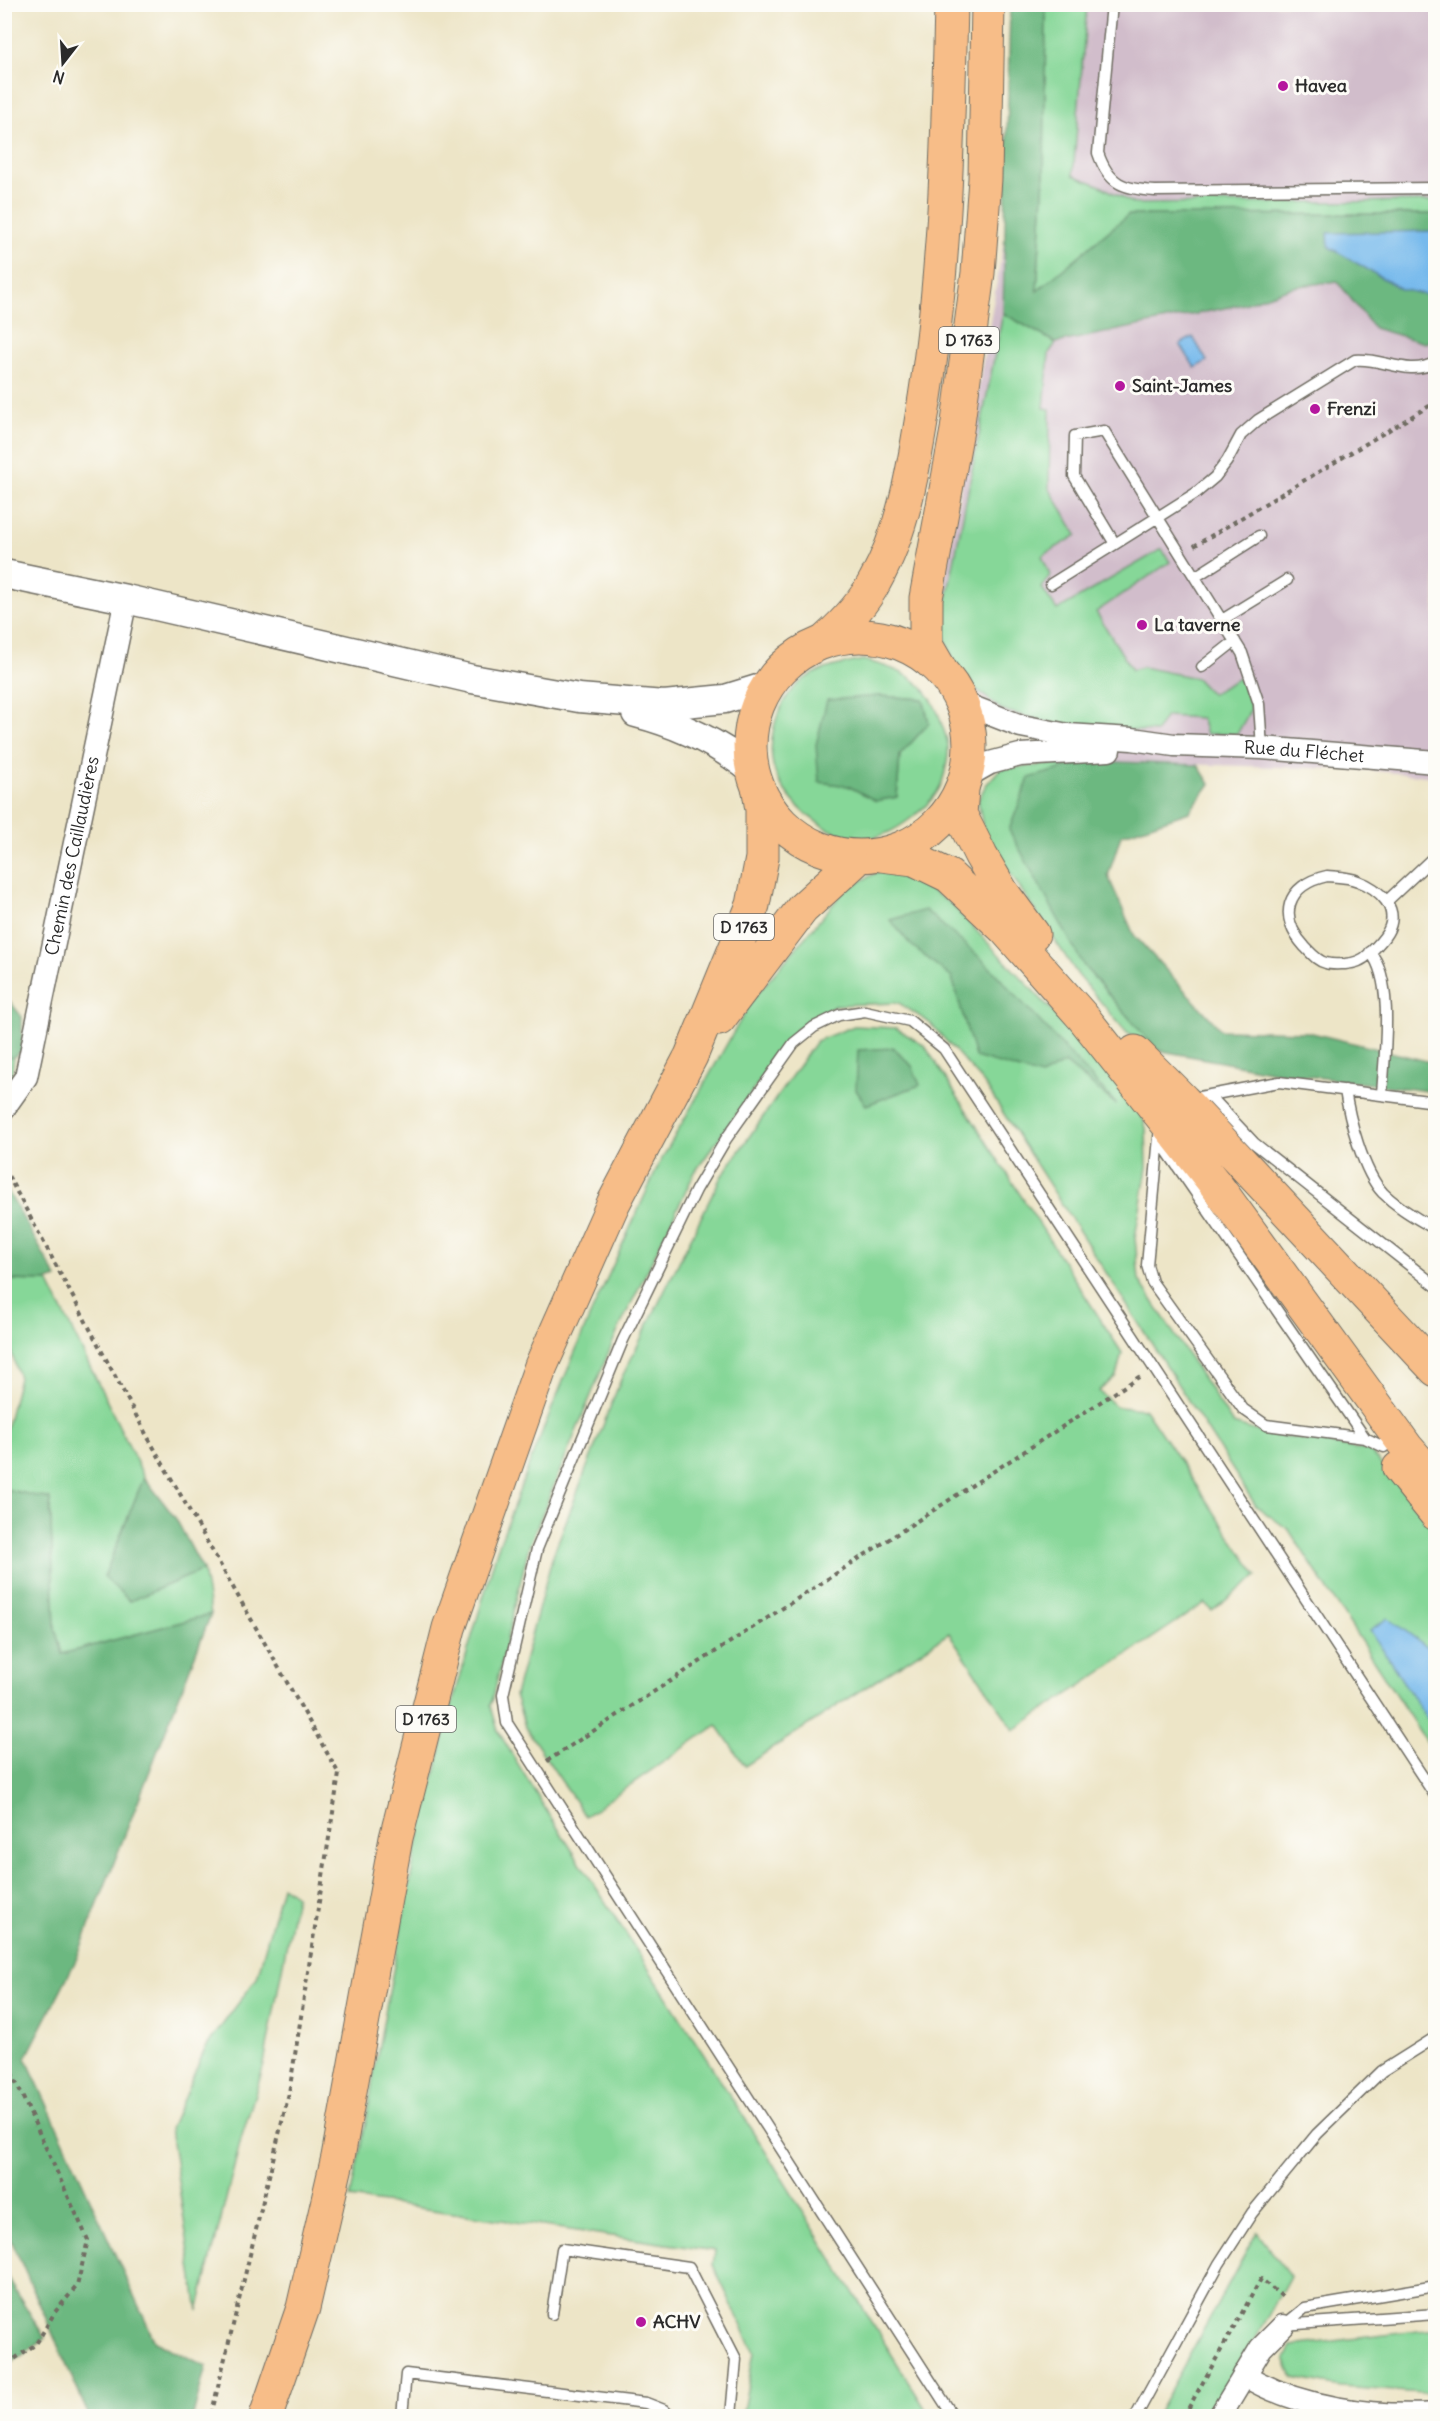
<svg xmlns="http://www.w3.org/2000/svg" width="1440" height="2421" font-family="Delius,sans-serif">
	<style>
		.industrial { fill: #d1bdcb }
		.green { fill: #86d798; stroke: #588162; stroke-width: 1.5; fill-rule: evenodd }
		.forest { fill: #6cb880; stroke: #4c7256; stroke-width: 1.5 }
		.water { fill: #76b9ec; stroke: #50728c; stroke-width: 1.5 }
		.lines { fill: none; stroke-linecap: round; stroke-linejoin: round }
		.service-casing { stroke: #6f6c62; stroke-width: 13 }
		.minor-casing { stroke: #6f6c62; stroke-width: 25 }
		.tertiary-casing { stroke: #6f6c62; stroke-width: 31 }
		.primary-casing { stroke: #6f6c62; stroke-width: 35 }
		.trunk-casing { stroke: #6f6c62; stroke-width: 35 }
		.motorway-casing { stroke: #6f6c62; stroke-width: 35 }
		.path { stroke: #6f6c62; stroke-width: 4; stroke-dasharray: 4.5 4.5; stroke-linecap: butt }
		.service { stroke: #fff; stroke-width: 10 }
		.minor { stroke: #fff; stroke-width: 22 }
		.tertiary { stroke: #fff; stroke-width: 28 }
		.primary { stroke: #f7bd88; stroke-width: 33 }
		.trunk { stroke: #f7bd88; stroke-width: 33 }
		.motorway { stroke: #f7bd88; stroke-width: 33 }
		.poi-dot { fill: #b5179e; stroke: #fdfcf7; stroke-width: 2 }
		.labels { text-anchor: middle; stroke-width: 6; stroke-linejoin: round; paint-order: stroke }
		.shield { fill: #fdfcf7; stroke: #6a6a68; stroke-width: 1.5 }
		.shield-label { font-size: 16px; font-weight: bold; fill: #2b2b2b }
		.poi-label { font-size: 18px; font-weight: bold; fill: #2b2b2b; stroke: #fdfcf7; text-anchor: start }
		.street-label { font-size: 18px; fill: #2b2b2b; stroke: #fdfcf7 }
	</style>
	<rect width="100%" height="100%" fill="#fdfcf7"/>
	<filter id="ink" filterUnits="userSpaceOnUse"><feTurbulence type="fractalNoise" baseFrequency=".0167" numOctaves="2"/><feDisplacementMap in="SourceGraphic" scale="12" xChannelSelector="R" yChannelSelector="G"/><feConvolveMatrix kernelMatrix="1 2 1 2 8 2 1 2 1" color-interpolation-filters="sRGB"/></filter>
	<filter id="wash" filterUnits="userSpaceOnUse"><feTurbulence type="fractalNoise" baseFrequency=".008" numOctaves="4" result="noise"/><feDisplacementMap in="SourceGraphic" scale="24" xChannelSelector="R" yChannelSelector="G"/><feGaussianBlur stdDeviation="1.35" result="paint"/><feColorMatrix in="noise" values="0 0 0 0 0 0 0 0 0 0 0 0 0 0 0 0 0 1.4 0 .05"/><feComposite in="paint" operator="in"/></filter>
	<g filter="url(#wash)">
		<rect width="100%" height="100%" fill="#ede5c7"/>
		<path class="industrial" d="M1013,5H1435V777L1366,770L1089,761L1016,731L968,685L939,613L1014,184Z"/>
		<path class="green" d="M1046,5H1087L1073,175L1101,186L1134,204L1435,201V214L1128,215L1037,292L1044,175Z
			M1003,313L1056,343L1049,353L1044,408L1050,409L1049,488L1077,535L1042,556L1050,575L1042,588L1057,610L1162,549L1170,562L1096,612L1132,670L1142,667L1196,678L1211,694L1241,677L1251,709L1237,734H1206L1201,718L1166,716L1156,732L1063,726L1002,710L976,689L954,661L944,635V613Z
			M863,660C905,671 929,680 942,725C944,731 948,740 948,747C949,756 945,773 942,782C934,805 892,837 868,838C831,839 798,813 780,783C762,752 774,702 803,680C820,668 843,664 863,660ZM879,696L923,699L929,723L900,755L897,797L876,800L848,786Z
			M1089,761L1084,966L1157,1050L1127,1033L1078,975L984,834L978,800L986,785L1000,769Z
			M879,871L918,882L951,904L1138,1101L1146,1128L1147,1168L1135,1238L1139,1280L1233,1424L1260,1432L1370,1451L1435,1529V1738L1427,1743L1289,1530L1256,1506L984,1083L930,1023L899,1003L836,1005L796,1030L695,1172L615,1337L529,1546L491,1706L498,1731L541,1802L744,2117L930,2416H742L754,2352L713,2265L715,2251L350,2198L368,2112L374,2071L416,1850L452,1705L497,1550L533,1454L589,1318L660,1162L752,1000L845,890Z
			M854,1026L896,1028L925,1046L1122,1353L1116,1376L1099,1391L1117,1407L1145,1409L1257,1576L1212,1611L1205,1603L1014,1730L949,1633L745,1766L717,1725L585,1816L525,1727L515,1695L553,1555L621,1379L721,1177L816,1041Z
			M14,1057L10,1086L5,1092V1058Z
			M5,1280L48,1281L144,1477L104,1577L130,1601L203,1570L211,1614L62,1654L55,1628L50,1499L5,1489V1433L19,1378L5,1329Z
			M282,1886L296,1896L263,2068L241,2139L198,2311L170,2129L206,2047L257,1978Z
			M1257,2232L1290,2276L1213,2416H1156Z
			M1435,2329V2394L1341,2387L1293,2378L1285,2359L1291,2346Z"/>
		<path class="forest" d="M1010,5H1046L1044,175L1037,291L1128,215L1435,214V339L1425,343L1374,328L1337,281L1293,287L1244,304L1056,343L1003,313Z
			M879,696L923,699L929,723L900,755L897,797L876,801L848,786L819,782L816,745L827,700Z
			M1089,761L1198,765L1210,784L1189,812L1121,835L1108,876L1134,935L1221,1030L1308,1032L1435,1063V1092L1275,1072L1157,1050L1084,966L1009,830L1029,778Z
			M925,910L984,961L1117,1105L1065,1063L1041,1076L975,1057L952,978L910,944L890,920Z
			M4,994L22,1017V1050L14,1057L5,1058Z
			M894,1048L912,1066L920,1085L866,1105L856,1090L858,1050Z
			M5,1186L57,1278L48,1281L5,1280Z
			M144,1477L176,1519L203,1570L130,1601L104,1577Z
			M5,1489L50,1499L55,1628L62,1654L211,1614L76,1960L26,2058L155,2342L206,2366L193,2416H89L5,2226Z
			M4,2272L45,2338L5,2368H4Z"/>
		<path class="water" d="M1435,231V291L1426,295L1401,289L1329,247L1328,233Z
			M1193,337L1207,361L1195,368L1180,344Z
			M1388,1618L1435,1653V1720L1430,1724L1370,1630Z"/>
	</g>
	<g filter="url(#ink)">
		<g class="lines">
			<defs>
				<path id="service" d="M1112,4L1098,153C1109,185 1124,189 1155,191L1436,188
					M1195,577L1259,536
					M1051,584L1115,544
					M1222,620L1287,580
					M1202,667L1235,641
					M1262,748L1259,704L1242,653L1104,431L1075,436L1074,476L1115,544L1196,493L1215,477L1227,461L1241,435L1258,420L1355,360C1383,357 1408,378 1436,362
					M1327,876C1337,877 1349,877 1358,881C1380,889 1401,909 1387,933C1383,940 1375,948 1369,954C1362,961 1355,963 1345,964C1339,964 1332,965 1326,963C1317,961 1311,953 1305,947C1277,917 1286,885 1327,876Z
					M1388,900L1436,855
					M1370,952C1395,980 1384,1058 1382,1095
					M1345,1090C1349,1118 1363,1172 1383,1193C1398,1208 1417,1218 1436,1230
					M1209,1095L1254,1143L1436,1286
					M1189,1099L1279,1082L1436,1102
					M1160,1127L1147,1265L1152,1282L1243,1409L1266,1425L1365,1438L1384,1447
					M1160,1141L1365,1438
					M552,2314L562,2249L689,2267L736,2359L731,2416
					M1283,2325L1436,2314
					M1283,2326L1305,2308L1436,2286
					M402,2416L406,2374L646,2403L664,2410L670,2416
					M953,2416L507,1723L503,1695L537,1549L623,1340L696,1190L726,1139L794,1043L814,1027L839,1015L865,1011L910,1021L944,1049L1436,1797
					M1136,2416L1219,2264L1252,2213L1317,2134L1382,2071L1436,2037"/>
				<g id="minor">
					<path id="s1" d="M962,703L1021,726L1068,735L1132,739L1174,745L1262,748L1436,762"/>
					<path d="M967,776L990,763L1020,755L1109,750"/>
					<path id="s2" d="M4,1108L26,1077L126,599"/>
					<path d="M1244,2375C1298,2408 1373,2418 1436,2414"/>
					<path d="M1220,2416L1261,2348L1283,2326"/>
				</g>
				<path id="tertiary" d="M4,574L126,599L472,679L579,698L664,705L725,699L767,686
					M636,713C679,724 717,742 752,770"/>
				<path id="primary" d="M750 746a110 110 0 1 1 220 0a110 110 0 1 1-220 0Z
					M719,1019L802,909L859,857
					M266,2416L303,2308L338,2157L396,1838L449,1628L541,1366L613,1204L691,1056L753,905L762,858V810L759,791"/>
				<path id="trunk" d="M826,640C845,623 863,604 875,581C903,531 913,472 922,416C945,280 948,142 951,4
					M940,669L926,645V598L957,430L978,273L985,179L988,4"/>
				<path id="motorway" d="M962,789L960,814L981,856L1002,892L1033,934
					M881,855L914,859L949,876L1005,929L1082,1016L1219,1189L1407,1448L1436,1481
					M1135,1052L1183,1100L1436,1370
					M1399,1468L1436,1514"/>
			</defs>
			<use href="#service" class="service-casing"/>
			<use href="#minor" class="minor-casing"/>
			<use href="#tertiary" class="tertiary-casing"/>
			<use href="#primary" class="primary-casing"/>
			<use href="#trunk" class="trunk-casing"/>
			<use href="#motorway" class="motorway-casing"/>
			<path class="path" d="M1194,546L1436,402
				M4,1168L146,1434L339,1774L289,2093L211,2416
				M4,1370L9,1388L4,1402
				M547,1761L1142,1375
				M4,2056L88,2240L77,2286L55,2312L36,2344L4,2366
				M1184,2416L1261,2279L1284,2298"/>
			<use href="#service" class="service"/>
			<use href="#minor" class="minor"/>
			<use href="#tertiary" class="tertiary"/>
			<use href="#primary" class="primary"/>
			<use href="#trunk" class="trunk"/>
			<use href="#motorway" class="motorway"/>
		</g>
	</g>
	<g class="poi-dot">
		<circle cx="1283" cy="86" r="6"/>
		<circle cx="1120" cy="386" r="6"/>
		<circle cx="1315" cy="409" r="6"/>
		<circle cx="1142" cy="625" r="6"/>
		<circle cx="641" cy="2322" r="6"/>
	</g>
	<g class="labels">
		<g class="shield">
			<rect x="939" y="327" width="60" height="26" rx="4.5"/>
			<rect x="714" y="914" width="60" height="26" rx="4.5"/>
			<rect x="396" y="1706" width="60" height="26" rx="4.5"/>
		</g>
		<g class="shield-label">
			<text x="969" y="346">D 1763</text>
			<text x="744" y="933">D 1763</text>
			<text x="426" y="1725">D 1763</text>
		</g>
		<g class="poi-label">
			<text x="1295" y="92">Havea</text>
			<text x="1132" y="392">Saint-James</text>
			<text x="1327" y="415">Frenzi</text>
			<text x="1154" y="631">La taverne</text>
			<text x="653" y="2328">ACHV</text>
		</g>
		<g class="street-label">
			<text dy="6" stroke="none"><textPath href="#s1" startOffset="348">Rue du Fléchet</textPath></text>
			<text dy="6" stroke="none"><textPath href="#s2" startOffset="264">Chemin des Caillaudières</textPath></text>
		</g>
	</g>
	<rect width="1440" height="2421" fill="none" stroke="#fdfcf7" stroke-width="24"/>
	<g transform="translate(63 63) rotate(197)" stroke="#fdfcf7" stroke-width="4.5" paint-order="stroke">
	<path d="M0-4.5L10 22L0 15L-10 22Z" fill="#2b2b2b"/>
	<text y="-9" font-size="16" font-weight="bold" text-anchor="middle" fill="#2b2b2b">N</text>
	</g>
</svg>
